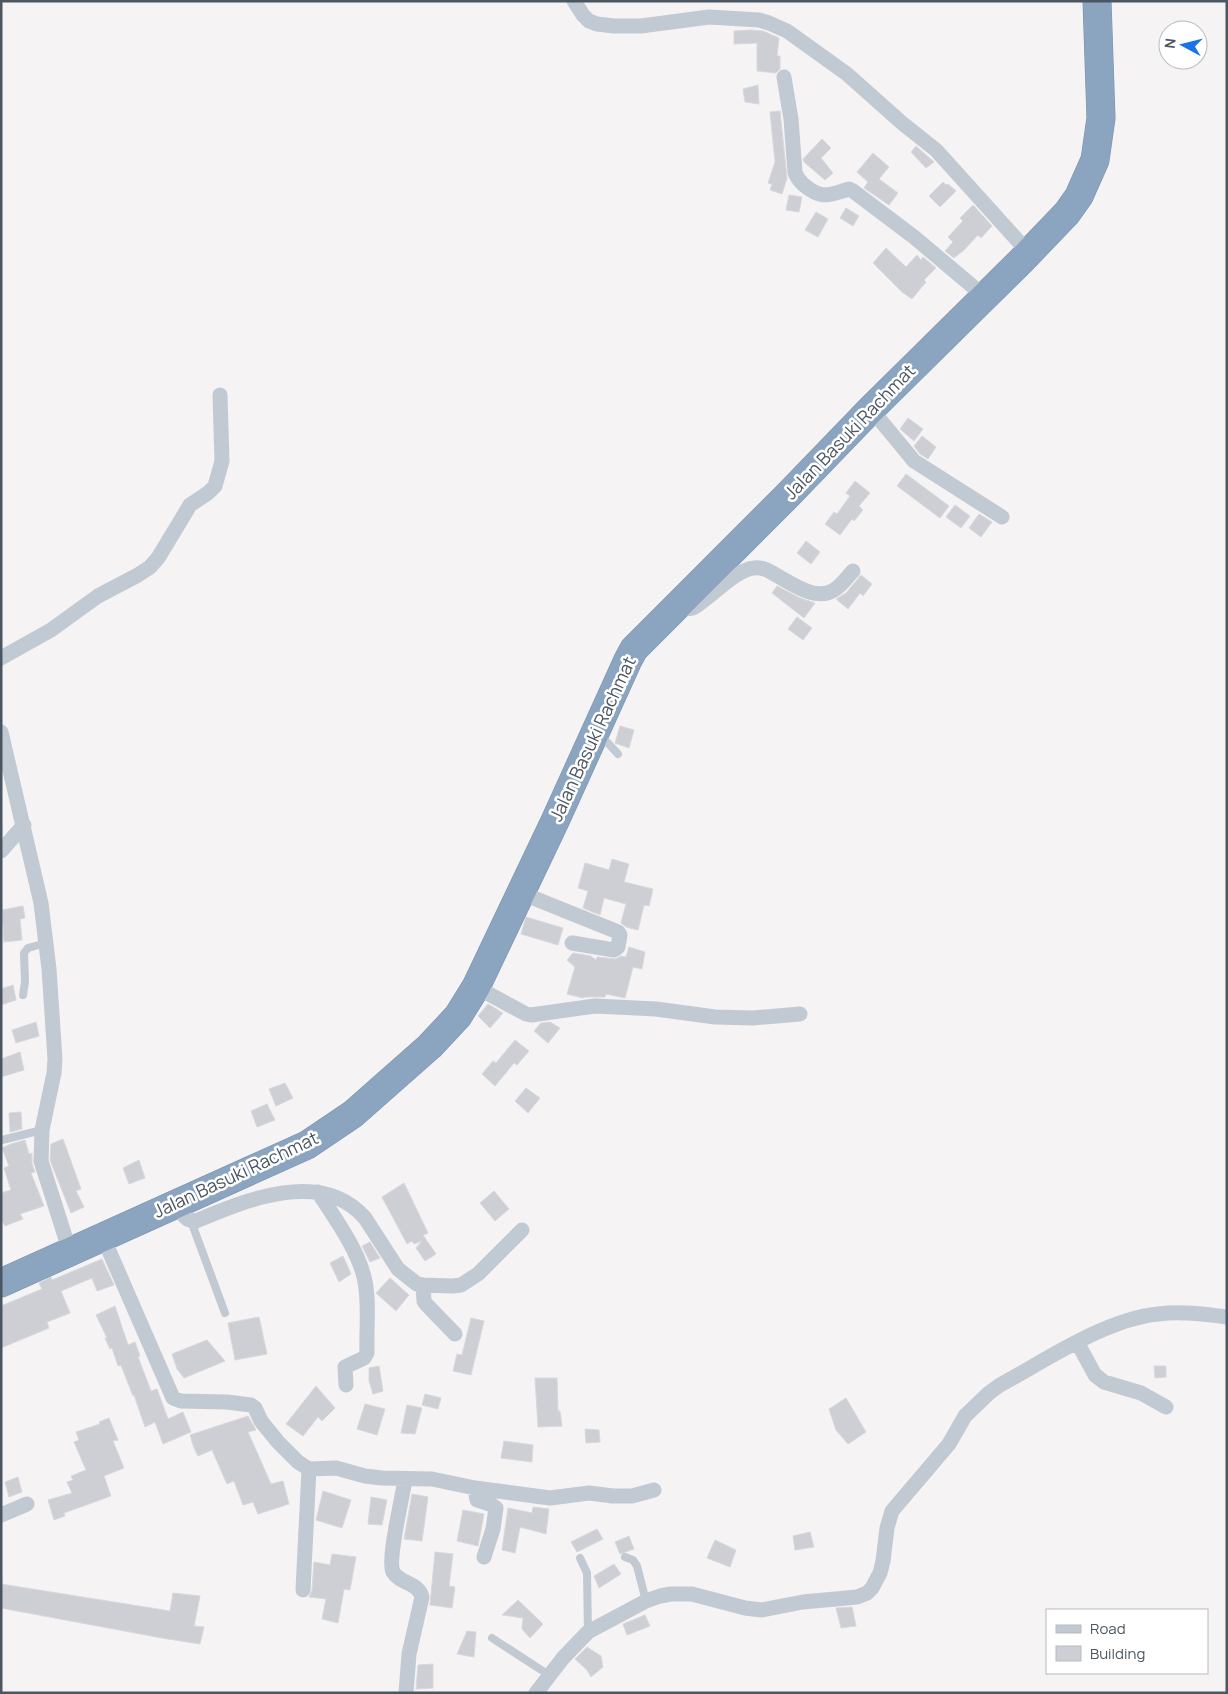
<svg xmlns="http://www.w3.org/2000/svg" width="1228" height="1694" font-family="Manrope,sans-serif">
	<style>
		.building { fill: #cdcfd5; stroke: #d7d9de }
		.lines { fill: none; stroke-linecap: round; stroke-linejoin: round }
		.highway-casing { stroke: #7690ad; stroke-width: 29 }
		.lane { stroke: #c1cad2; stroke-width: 8 }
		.street { stroke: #c1cad2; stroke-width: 15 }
		.highway { stroke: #8ba5c1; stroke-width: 28 }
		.labels { text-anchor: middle; stroke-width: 5; stroke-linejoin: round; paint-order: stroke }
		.street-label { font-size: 18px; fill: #4a5661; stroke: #fff }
	</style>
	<rect width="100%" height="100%" fill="#f5f3f3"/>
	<path class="building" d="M750,30L763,31L779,38L777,56H780V69L776,73L757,71V43L734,44V31Z
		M758,85L759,104L745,102L743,89Z
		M780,111L787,178L782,194L770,190L772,184L768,183L775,162L770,112Z
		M822,139L831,148L821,158L833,173L825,180L804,162L803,159Z
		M916,146L934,162L926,168L911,152Z
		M873,153L889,167L879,179L898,193L889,205L864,188L868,182L857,172Z
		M943,182L946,185L948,184L956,191L940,207L929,196Z
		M789,195L802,197L799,212L786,210Z
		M973,205L992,226L981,238L978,235L963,251L954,258L945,251L953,242L948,237L963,221L960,218Z
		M846,208L859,216L853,226L840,218Z
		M816,212L828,219L818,237L805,230Z
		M886,248L906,267L917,255L921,260L923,257L936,268L924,280L926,282L912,299L902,292L873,263Z
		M908,418L923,429L914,441L900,429Z
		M922,436L936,447L928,459L920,454L914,446Z
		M906,474L949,506L940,518L897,486Z
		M855,481L870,493L859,506L863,510L854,521L852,519L840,535L825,524L834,512L837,514L850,496L846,493Z
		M955,505L970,516L961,528L946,517Z
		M979,514L992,522L981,537L969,528Z
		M806,541L820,552L811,564L797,553Z
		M861,575L872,584L863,596L860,593L848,609L836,599L846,593Z
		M777,586L800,598L815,603L804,618L772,593Z
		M797,617L812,628L803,640L788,629Z
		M620,726L634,730L629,748L615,743Z
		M612,859L629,864L624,882L653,889L649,906L644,905L638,930L626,927L621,923L626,904L604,898L600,915L583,908L588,891L578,888L585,863L609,870Z
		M23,906L25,918L20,919L22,940L4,942L2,910Z
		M526,917L563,928L558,945L521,934Z
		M629,947L645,952L642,969L633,967L625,998L606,994L605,997H585L583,998L567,994L575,967L567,960L573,953L591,956L596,960L597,957L616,959L621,956L626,957Z
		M13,985L16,1000L1,1005V989Z
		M488,1004L503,1013L490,1028L478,1016Z
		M36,1022L39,1036L16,1043L12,1030Z
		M550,1022L560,1028L548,1043L534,1031L541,1023Z
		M515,1040L529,1051L517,1065L514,1063L495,1086L482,1074L493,1061L496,1063Z
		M20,1052L24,1070L1,1077V1059Z
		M285,1083L293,1098L276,1106L269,1089Z
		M526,1088L540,1098L528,1113L515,1101Z
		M267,1104L275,1120L257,1127L251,1111Z
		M21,1112L22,1129L10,1132L9,1113Z
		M63,1139L81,1189L76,1191L84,1207L71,1213L50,1160L51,1144Z
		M25,1140L29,1154L32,1153V1164L35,1172L31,1173L44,1206L20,1214L23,1219L5,1226L1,1219V1193L11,1190L4,1168L9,1166L2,1148L11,1144Z
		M139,1160L145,1178L129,1184L123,1168Z
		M404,1183L428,1233L423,1235L436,1254L425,1261L416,1248L422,1241L414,1244L412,1241L407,1244L382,1197Z
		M494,1191L509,1209L495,1221L480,1203Z
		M370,1242L380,1258L370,1262L362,1246Z
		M343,1256L351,1274L339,1282L330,1263Z
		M102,1259L114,1285L97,1291L92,1278L61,1291L70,1313L47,1322L49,1328L1,1348V1306L42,1289L39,1283L51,1277L52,1280Z
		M390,1278L409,1295L396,1311L376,1293Z
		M115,1306L128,1345L135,1342L140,1356L138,1357L151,1391L157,1389L168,1419L183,1412L191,1432L163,1444L155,1422L145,1427L134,1395L133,1396L121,1365L118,1366L112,1348L110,1349L105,1338H107L96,1315Z
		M259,1317L267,1354L235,1360L228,1323Z
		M471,1318L484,1321L471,1375L453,1371L457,1354L462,1355Z
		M207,1340L225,1361L184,1378L177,1369L172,1354Z
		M379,1366L383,1391L373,1394L369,1381V1368Z
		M1154,1366H1166V1377L1155,1378Z
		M535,1378H557L558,1411H560L562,1426L538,1427Z
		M316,1386L335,1408L322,1421L318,1417L303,1436L286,1424Z
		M425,1394L441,1398L438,1409L422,1405Z
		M846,1398L866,1432L848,1444L836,1430L829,1409Z
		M365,1404L385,1409L377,1435L357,1429Z
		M407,1405L422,1408L415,1434L401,1433Z
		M248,1416L256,1430L248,1432L271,1484L283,1481L289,1504L258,1514L253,1502L243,1505L234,1481L227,1484L212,1450L198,1456L194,1448L190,1435Z
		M109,1418L118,1440L113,1441L124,1468L104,1476L111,1496L64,1513L65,1516L54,1520L48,1500L72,1493L67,1482L73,1480L71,1476L86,1470L74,1442L79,1440L76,1432L100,1424L99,1422Z
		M585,1429L599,1430L600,1442L586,1443Z
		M504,1441L533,1445L532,1462L501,1458Z
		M18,1477L22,1492L9,1497L5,1482Z
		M323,1491L351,1500L342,1528L316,1520Z
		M412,1494L428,1497L422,1541L404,1539Z
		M371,1497L387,1500L382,1525L368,1524Z
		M533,1507L549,1509L546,1534L520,1527L515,1553L502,1550L508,1508L532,1513Z
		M463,1510L484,1514L478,1546L457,1541Z
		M597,1529L603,1539L577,1552L571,1542Z
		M810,1532L814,1547L795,1550L793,1536Z
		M629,1536L634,1549L620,1554L615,1542Z
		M715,1540L736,1550L730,1567L707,1558Z
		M435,1552L453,1554L449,1586L455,1587L452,1608L430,1605Z
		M332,1554L356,1557L350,1590L344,1589L338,1623L322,1619L326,1599L309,1597L312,1590L314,1562L330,1565Z
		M614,1564L621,1574L599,1588L594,1576Z
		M1,1584L170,1611L173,1593L200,1596L194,1626L204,1627L200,1644L162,1638L1,1608Z
		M518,1600L543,1624L530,1638L522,1629L523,1618L502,1615Z
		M852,1607L856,1626L841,1628L836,1608Z
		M645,1615L650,1626L627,1635L623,1624Z
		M467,1631L476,1632L474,1657L457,1654Z
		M587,1647L601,1656L603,1667L591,1677L587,1670L575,1659Z
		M433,1664V1688L416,1689L418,1665Z"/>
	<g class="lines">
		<defs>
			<path id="highway" d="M1,1283L307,1145L353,1114L430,1046L458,1016L476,987L555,821L628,660L634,649L788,495L871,409L1021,261L1067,213L1079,196L1095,160L1101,118L1097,1"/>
		</defs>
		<use href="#highway" class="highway-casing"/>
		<path class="lane" d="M598,739L605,740L618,754
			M23,995L25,982L24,953L28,948L46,943
			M2,1140L42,1130
			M191,1221L225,1313
			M625,1557L633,1560L637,1566L646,1601
			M580,1558L587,1573L588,1633
			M492,1638L549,1675"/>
		<path class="street" d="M574,1L583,15L589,21L597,24L614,26H641L709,17L759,20L769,23L787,31L847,74L902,123L936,150L1029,253
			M784,77L791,119L795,172C797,179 800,181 804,185C822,200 828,195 849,189L853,191L914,237L984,296
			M871,409L914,461L1002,517
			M679,606L685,609L693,608C709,599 736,569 754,568C763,567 769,571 776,575C791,583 816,602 834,590C841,586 847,577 853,571
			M1,658L51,630L98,596L138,575L150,567L158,558L190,505L208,493L215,486L222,461L220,395
			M1,732L41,903L49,969L55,1059L54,1073L42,1130L41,1161L70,1252
			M1,851L24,825
			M521,893L618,932L620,935L618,947L614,950L572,943
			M476,987L526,1014L531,1015L595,1006L656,1009L715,1017L753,1018L800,1014
			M318,1192C334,1217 357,1248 364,1277C370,1300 366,1329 367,1353L364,1358L345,1367L346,1385
			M178,1203C182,1213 184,1221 196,1221C246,1200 322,1168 365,1218L398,1269L417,1284L423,1285L452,1286L461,1285L478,1274L522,1230
			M103,1237L173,1398L181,1401L227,1402L251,1405L255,1408L261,1421L278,1442L298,1462L309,1469L336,1468L365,1476L382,1478L432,1479L475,1488L550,1498L589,1493L613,1496H632L654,1490
			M423,1285L424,1301L426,1304L455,1334
			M1077,1342L1095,1375L1104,1382L1141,1393L1166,1407
			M405,1479C403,1496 387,1559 393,1572C400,1584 418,1582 422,1597L409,1654L406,1693
			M475,1488L477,1500L492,1505L496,1508L493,1529L484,1557
			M1,1515L27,1504
			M303,1590L309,1469
			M536,1693L563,1658L588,1632L646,1601L660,1596L671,1594H692L745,1608L762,1610L803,1602L857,1597L867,1593L872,1588L880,1573L883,1561L887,1528L892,1511L949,1444L965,1416L989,1393L1000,1385C1046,1360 1106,1319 1158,1314C1181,1311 1204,1314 1227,1317"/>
		<use href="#highway" class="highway"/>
	</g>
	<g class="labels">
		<g class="street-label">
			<text transform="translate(850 432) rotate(-46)" y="6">Jalan Basuki Rachmat</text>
			<text transform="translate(593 739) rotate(-65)" y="6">Jalan Basuki Rachmat</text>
			<text transform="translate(236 1175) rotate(-25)" y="6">Jalan Basuki Rachmat</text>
		</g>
	</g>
	<rect width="1228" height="1694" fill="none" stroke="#4a5661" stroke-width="5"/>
	<rect x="1046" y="1609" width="162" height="65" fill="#ffffff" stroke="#b7bbc0"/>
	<rect x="1056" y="1625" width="25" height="8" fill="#c1cad2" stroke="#b7bbc0"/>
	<text x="1090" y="1634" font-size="15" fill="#4a5661">Road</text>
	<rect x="1056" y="1646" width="25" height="15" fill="#cdcfd5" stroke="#b7bbc0"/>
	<text x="1090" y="1659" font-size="15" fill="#4a5661">Building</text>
	<g transform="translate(1183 45) rotate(277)"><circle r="24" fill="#ffffff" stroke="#b7bbc0"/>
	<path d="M0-4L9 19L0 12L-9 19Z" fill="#1a73e8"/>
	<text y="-8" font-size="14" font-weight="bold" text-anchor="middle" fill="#4a5661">N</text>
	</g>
</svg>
